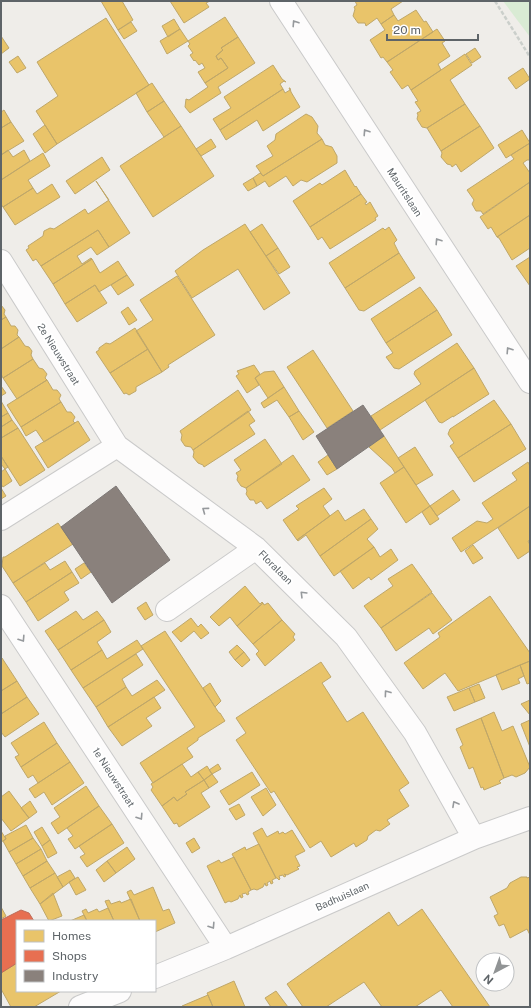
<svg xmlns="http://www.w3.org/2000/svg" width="531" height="1008" font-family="'Public Sans',sans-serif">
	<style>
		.green { fill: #d9ebd4 }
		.homes { fill: #e9c46a; stroke: #bfa769 }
		.shops { fill: #e76f51; stroke: #be6c58 }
		.industry { fill: #8a817c; stroke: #7d7876 }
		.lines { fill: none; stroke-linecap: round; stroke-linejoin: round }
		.minor-casing { stroke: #cacaca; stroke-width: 24 }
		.path { stroke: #cbcfcb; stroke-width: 2.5; stroke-dasharray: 4 2; stroke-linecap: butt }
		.minor { stroke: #fdfcfc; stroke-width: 22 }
		.oneway { stroke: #96999c }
		.labels { text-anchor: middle; stroke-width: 4; stroke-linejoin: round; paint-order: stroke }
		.street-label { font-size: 10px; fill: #5e6468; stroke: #fff }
	</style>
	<rect width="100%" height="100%" fill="#efede9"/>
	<path class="green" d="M503,1H530V37Z"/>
	<path class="homes" d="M101,1H122L133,20L118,30Z
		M170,1H210L206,3L209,7L184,23Z
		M355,1H403L391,9L394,15L381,24L377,18L366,26L365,23H358L353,16L355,9L354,7L357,5Z
		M416,10L424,22L426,21L433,32L387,62L383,57L381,58L370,40L385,30L381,24L394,15L398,21Z
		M225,17L238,37L221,48L223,50L216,56L218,60L221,58L228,68L205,83L198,72L205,68L202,63L199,65L195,60L194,61L190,55L193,53L188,46L190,44L188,41Z
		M106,18L149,85L57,144L36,111L58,96L37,62Z
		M174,19L180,29L168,37L162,26Z
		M131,22L137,31L124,39L118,30Z
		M180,29L188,41L167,54L160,41Z
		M437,29L445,41L442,43L450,56L438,64L441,70L411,90L408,85L402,89L390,72L393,70L387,62Z
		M1,36L9,48L1,54Z
		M238,37L255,63L218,87L221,93L190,113L185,107L186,99L189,100L208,87L205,83L228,68L221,58L218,60L216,56L223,50L221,48Z
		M475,48L481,57L472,63L466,54Z
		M465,54L472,65L450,80L465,104L427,128L422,127L417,119L418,115L417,113L421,111L415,102L418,101L411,90Z
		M18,56L26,68L17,73L9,62Z
		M273,65L282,79L286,82L284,81L280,84L283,89L220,130L213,119L231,108L224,97Z
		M523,68L530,79L516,89L508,78Z
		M152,83L164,101L147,112L136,93Z
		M289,88H290L291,92L300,107L263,131L257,120L226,140L220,130L283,89L285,93L290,90Z
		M164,101L181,126L164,137L147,112Z
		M465,104L480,126L441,151L427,128Z
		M4,110L11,122L1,128V112Z
		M306,114L312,117L318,126L317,133L322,139L263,176L256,166L273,156L267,146L275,140L276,134Z
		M11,122L24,141L1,155V128Z
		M45,125L57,144L45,153L33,134Z
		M181,126L214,176L153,217L120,166Z
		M480,126L494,148L461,172L456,164L452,167L451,165L447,164L441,157L442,153L441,151Z
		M522,130L530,143L506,158L498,145Z
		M211,139L216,147L201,156L196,149Z
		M322,139L325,145L332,147L337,156V163L307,182L301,180L293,186L286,176L269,187L265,181L257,186L253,178L260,173L263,176Z
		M530,143V160H527L523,163L530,173V182L483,214L481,211H476L472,204L474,200L467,190L514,159L511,155Z
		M8,150L13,157L24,150L30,161L1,180V155Z
		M43,153L50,166L28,180L33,188L3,207L1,204V180Z
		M102,157L110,170L75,194L66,181Z
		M345,170L355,187L356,186L361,194L310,227L293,201L320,183L322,185Z
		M253,178L257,186L248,191L243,184Z
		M96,181L130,233L109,247L98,230L41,266L36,259L33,261L26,250L29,248L28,246L43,236L44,231L50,228L54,229L85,209L88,214L109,200Z
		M530,182V215L497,237L491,227L488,229L480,217Z
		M52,184L60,197L15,225L3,207L33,188L37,194Z
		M361,194L367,202L365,203L366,205L370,202L378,216L375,218L376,220L330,249L322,237L318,240L310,227Z
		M530,215V248L512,260L499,238L497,237Z
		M245,224L290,293L264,310L238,269L192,298L175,271L203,250Z
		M262,224L278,248L266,256L250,232Z
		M389,227L397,240L394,243L399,253L345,288L329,263L383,228L385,230Z
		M98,230L109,247L97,255L91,247L77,256L82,264L91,258L92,259L53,284L41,266Z
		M278,248L290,267L279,274L266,256Z
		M399,253L415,278L364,311L359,310L345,288Z
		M530,257V286L516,266Z
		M92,259L100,273L118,261L127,275L99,292L95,285L65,304L53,284Z
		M127,275L134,285L118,295L111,285Z
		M177,276L215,335L168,365L169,367L162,372L136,331L153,320L140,300Z
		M95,285L107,303L77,322L65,304Z
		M420,287L437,310L386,343L371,319Z
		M1,305L5,310L4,314L6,317L1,320Z
		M128,307L137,320L129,325L121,312Z
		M437,310L452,335L399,369L394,368L386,357L393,353L386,343Z
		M6,317L11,326H15L18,330L17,335L19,337L1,349V320Z
		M135,328L148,349L110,373L96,352L99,350V348L106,343L110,344Z
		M19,337L25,346L29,347L32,351L31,355L33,359L3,378L1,374V349Z
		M457,343L474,368L380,430L371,416L421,384L414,374L415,371Z
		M148,349L162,372L136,387V391L129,395L126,393L124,394L110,373Z
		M313,350L353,411L327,428L287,367Z
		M33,359L39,368L43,369L47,374L45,378L47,380L17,399L3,378Z
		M254,365L260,374L255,378L259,385L247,393L236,376L239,374L237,371Z
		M474,368L489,394L453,417V416L442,423L439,422L425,400Z
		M274,371L284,387L268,398L255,378L264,372Z
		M47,380L53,390H57L61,395L59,399L61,402L21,427L7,405Z
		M1,386L6,393L1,396Z
		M284,387L299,411L289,417L277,400L264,408L261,403Z
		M238,390L251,410L193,450L191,447L185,446L181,440L182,435L180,431Z
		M494,400L511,424L458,458L450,446L454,443L448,434L450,429Z
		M1,401L8,413L1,417Z
		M61,402L67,412H71L75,417L73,421L75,423L44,442L36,430L26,436L21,427Z
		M248,411L255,421L249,425L255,434L204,467L203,465L198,463L193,457L194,452L193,450Z
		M299,411L314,432L303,440L289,417Z
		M8,413L12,420L1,427V417Z
		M12,420L18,428L1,438V427Z
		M78,421L90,440L48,468L35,447Z
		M511,424L526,449L474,482L458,458Z
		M18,428L45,470L20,486L1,456V438Z
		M384,436L404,467L395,473L392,468L369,447Z
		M265,439L282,464L246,488L241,486L237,480L238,476L236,473L241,470L234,460Z
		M415,447L433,475L416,485L398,458Z
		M293,455L310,480L267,509L261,501L256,504L254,500H250L246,494L247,491L246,488Z
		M328,455L337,469L327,475L318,462Z
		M1,456L8,467L5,469L1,464Z
		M528,462L530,466V506L461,552L452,538L477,521L487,523L493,519L482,503L517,480L512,473Z
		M404,467L430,506L406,523L380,483Z
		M5,469L12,481L3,487L1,484V472Z
		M1,488L6,496L1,499Z
		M324,488L332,499L323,506L330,516L297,540L283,520L299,509L296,506Z
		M453,490L460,500L437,516L430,506Z
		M430,506L439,519L430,525L422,512Z
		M530,506V540L528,541L530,545V551L518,559L498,528Z
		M364,509L371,519L320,556L306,535L298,541L297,540L338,510L345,521Z
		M371,519L378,529L367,539L374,547L334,576L320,556Z
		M58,523L73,544L13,583L2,566L3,557H5Z
		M473,545L483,558L473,564L465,551Z
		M374,547L380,557L391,549L398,560L371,580L369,577L353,589L340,571Z
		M65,561L72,572L26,602L13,583L45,563L50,570Z
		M84,563L91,572L81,579L75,569Z
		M412,564L432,592L381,628L364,606L393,586L388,579Z
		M72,572L79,583L64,592L69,600L38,621L26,602Z
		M245,586L260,604L262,602L263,603L237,626L230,617L219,626L210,617Z
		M432,593L452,620L433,634L429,628L396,651L381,628Z
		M490,596L530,653V661L458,691L445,673L423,689L404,663L440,637L438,633Z
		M146,602L153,615L145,620L137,608Z
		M263,603L264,605L268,603L282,620L253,644L237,626Z
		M76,611L83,620L97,611L104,620L58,650L45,631Z
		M191,618L198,627L201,624L209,633L201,639L194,631L181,642L172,632Z
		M104,620L111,632L97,642L102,650L71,670L58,650Z
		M282,620L295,634L293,637L295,640L265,666L256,654L259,651L253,644Z
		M165,631L219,713H220L225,721L198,738V740L187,748L193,757L153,783L140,763L195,727L141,646Z
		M137,640L143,649L83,688L71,670L102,650L107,659Z
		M237,645L244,652L235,660L229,652Z
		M244,652L250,660L242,667L235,660Z
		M136,654L143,665L122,679L126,687L96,707L83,688Z
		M2,658L17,681L1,691V659Z
		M530,661V683L527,684L520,665Z
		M321,662L331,677L322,683L347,722L363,712L409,783L399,790L409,806L387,820L390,824L380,831L376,830L368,836L367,840L356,847L354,843L331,857L321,841L310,848L274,791L271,793L236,740L246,733L236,718Z
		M520,665L524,676L518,679L520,683L502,690L496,675Z
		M157,680L165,690L108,727L96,707L126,687L132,696Z
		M17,681L27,697L1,714V691Z
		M210,683L221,701L215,707L203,688Z
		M479,684L485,698L475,702L469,688Z
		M469,688L475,702L454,711L447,697Z
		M27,697L39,714L5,737L1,732V714Z
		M154,697L161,708L146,718L152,726L122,746L108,727Z
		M530,700V715L521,704Z
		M494,712L502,731L513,726L530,767L525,773L516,777L512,775L504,778L481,718Z
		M481,718L504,778L499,781L501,783L484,790L483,787L481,788L473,767L469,769L460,747L463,745L456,729Z
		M530,720V747L521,724Z
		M44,722L57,743L21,767L15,757L19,755L11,743Z
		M57,743L70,762L38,783L33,775L28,778L21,767Z
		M70,762L84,783L52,805L44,792L35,798L29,789Z
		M182,764L191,777L198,772L204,780L185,792L187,794L177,801L174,797L162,806L151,790L153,787L151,784Z
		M218,764L221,769L212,774L209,770Z
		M207,766L212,774L204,780L198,772Z
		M252,772L260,785L229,805L220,791Z
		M212,774L218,782L209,788L204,780Z
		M204,780L209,788L201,793L210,807L179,827L177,823L174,824L162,806L174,797L177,801L187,794L185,792Z
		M86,786L99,806L58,834L51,823L60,817L54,808Z
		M266,788L276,805L263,816L251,797Z
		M9,791L29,818L11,831L1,818V797Z
		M30,801L37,812L29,818L21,808Z
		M239,804L245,815L236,820L229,809Z
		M99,806L112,824L75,849L68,839L73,836L67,828Z
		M112,824L124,843L87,867L80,857L85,854L79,846Z
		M26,825L33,838L9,852L3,841L6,839L5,836Z
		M42,827L50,840L42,846L34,832Z
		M262,828L267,837L278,831L279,834L283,832L285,834L292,830L305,851L295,856L300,866L297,867L299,869L287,875L284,874L286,876L284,877L283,875L279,876L280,879L279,880L277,878H276L253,833Z
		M1,831L6,839L1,842Z
		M33,838L41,849L16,864L9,852Z
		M194,838L200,848L192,853L186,843Z
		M50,840L57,853L48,858L42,846Z
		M259,844L276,878L272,880L273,883L271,884L270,881L267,883L268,885L266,886L265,883L263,887L257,890L254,889L251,890L232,854L245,847L246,850Z
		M127,847L135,859L116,873L107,861Z
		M41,849L47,861L23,876L16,864Z
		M234,857L251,890L248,892L249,894L247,895L246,893L242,894L243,897L241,898L240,895L238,899L231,902L229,901L225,903L207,866L219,860L221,863Z
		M47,861L55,873L30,888L23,876Z
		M107,861L116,873L104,882L96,870Z
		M70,870L75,878L63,887L57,877Z
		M55,873L63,887L40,904L30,888Z
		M78,877L86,890L76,895L69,882Z
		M521,877H527V878L530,877V935L527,929L510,938L504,924L499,926L494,916L498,914L490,897L507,888L510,883Z
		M153,887L163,911L169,909L175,923L155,932V921H140L127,892L131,890L134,895Z
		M53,893L62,916L49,921L40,904Z
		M131,899L140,921H114L105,901L109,900L111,904L120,901L121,903Z
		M1,907L6,916L1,919Z
		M108,908L114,921H87L82,911L86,909L88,913L97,909L99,912Z
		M422,909L490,1007H453L441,990L415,1007H382L364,982L326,1007H303L287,984L389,912L398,926Z
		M84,915L87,921H70Z
		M17,963V991H61L34,1007H11L1,989V973Z
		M234,981L245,1007H213L207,993Z
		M276,991L288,1007H271L265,998Z
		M208,995L213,1007H182V1006Z"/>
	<path class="shops" d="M21,910L29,913L34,921H17V963L1,973V920Z"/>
	<path class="industry" d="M363,405L384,436L337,469L316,436Z
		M116,486L170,560L112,603L61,527Z"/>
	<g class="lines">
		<defs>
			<path id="minor" d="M281,1L530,382
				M1,261L117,446L256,548L346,637L415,733L474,838
				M1,519L117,446
				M1,606L226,948
				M167,610L256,548
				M155,977L226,948L474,838L530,818
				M80,1007L120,991"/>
		</defs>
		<use href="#minor" class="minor-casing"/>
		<path class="path" d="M495,1L530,57"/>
		<use href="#minor" class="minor"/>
	</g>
	<defs><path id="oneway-chevron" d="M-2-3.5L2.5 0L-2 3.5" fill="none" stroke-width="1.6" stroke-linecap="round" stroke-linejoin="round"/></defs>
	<g class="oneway">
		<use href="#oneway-chevron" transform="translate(295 23) rotate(-123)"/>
		<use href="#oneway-chevron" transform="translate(366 132) rotate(-123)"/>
		<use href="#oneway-chevron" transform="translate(438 241) rotate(-123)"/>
		<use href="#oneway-chevron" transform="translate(509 350) rotate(-123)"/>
		<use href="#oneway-chevron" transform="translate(205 510) rotate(-144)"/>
		<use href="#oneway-chevron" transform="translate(303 594) rotate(-135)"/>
		<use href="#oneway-chevron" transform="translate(22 639) rotate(57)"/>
		<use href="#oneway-chevron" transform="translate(387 693) rotate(-126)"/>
		<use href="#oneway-chevron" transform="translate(455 804) rotate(-119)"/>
		<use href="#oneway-chevron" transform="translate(140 817) rotate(57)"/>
		<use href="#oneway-chevron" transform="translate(212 926) rotate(57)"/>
	</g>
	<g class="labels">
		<g class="street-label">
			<text transform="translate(405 192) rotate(57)" y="4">Mauritslaan</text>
			<text transform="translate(59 354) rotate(58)" y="4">2e Nieuwstraat</text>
			<text transform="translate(276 567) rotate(45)" y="4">Floralaan</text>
			<text transform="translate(114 777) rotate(57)" y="4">1e Nieuwstraat</text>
			<text transform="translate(342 896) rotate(-24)" y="4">Badhuislaan</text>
		</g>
	</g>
	<rect width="531" height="1008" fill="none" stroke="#5e6468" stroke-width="4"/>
	<rect x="16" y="920" width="140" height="72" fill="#ffffff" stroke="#bfc1c3"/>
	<rect x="24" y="930" width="20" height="12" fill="#e9c46a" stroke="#bfc1c3"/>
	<text x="52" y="940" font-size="12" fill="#5e6468">Homes</text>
	<rect x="24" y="950" width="20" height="12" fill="#e76f51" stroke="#bfc1c3"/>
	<text x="52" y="960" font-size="12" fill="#5e6468">Shops</text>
	<rect x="24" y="970" width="20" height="12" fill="#8a817c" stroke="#bfc1c3"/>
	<text x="52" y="980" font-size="12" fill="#5e6468">Industry</text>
	<g transform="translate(495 972) rotate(221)"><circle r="19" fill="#ffffff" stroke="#bfc1c3"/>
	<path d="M0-3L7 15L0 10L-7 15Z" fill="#919495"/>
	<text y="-6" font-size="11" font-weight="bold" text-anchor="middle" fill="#5e6468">N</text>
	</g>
	<path d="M387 34v6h91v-6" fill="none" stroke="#5e6468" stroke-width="2"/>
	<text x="393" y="34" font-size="12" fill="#5e6468" stroke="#ffffff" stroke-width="3" paint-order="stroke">20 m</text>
</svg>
